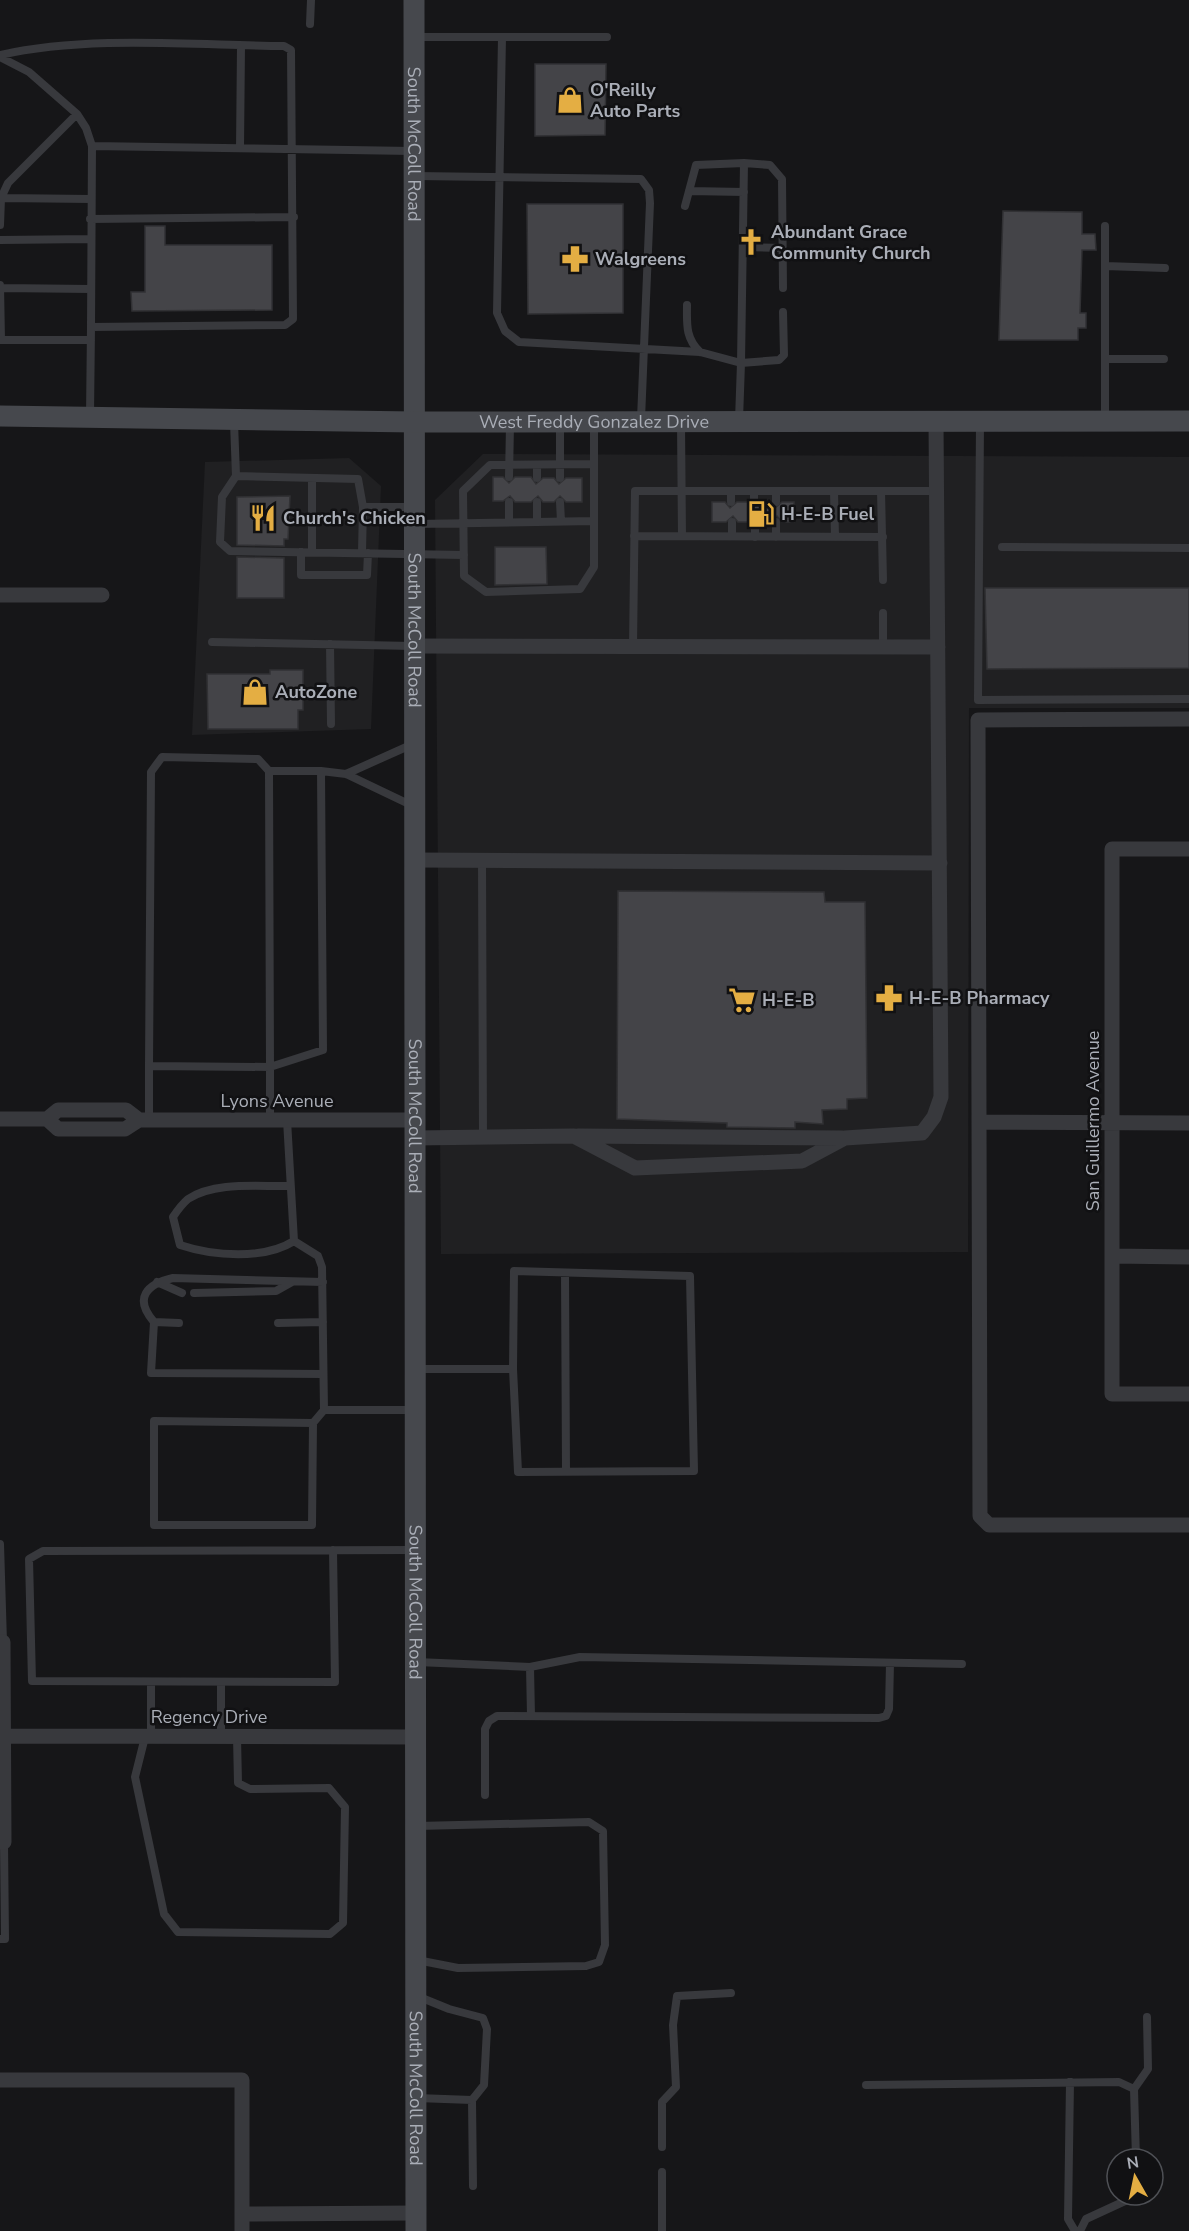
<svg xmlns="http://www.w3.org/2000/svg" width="1189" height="2231" font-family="'Nunito Sans',sans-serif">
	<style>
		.built { fill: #202022 }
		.building { fill: #444448; stroke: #313134; stroke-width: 1.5 }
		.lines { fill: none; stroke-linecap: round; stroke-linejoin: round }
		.service { stroke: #38393d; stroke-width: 8 }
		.minor { stroke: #38393d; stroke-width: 15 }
		.secondary { stroke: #46484d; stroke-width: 21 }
		.labels { text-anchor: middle; stroke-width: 5; stroke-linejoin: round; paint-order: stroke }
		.poi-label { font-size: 18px; font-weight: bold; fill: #aaaeb7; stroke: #111113; text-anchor: start }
		.street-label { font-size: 18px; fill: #aaaeb7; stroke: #111113 }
	</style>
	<rect width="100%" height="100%" fill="#161618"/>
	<path class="built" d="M483,454L1189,457V708H969L968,1252L441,1254L435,500Z
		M349,458L381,486L371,729L192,735L205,462Z"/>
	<path class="building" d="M535,64H606L605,135L535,136Z
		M527,204H623V313L528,314Z
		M1003,211L1082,212V234H1095L1096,250H1082L1080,313H1086V328H1078V340H999Z
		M145,226H165V245H272V310L132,311L131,292H145Z
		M493,477H503L509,483L515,477H531L536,484L543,478H554L559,484L566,478H582V502H566L560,496L554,502H543L538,496L531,502H515L510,496L503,501H493Z
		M290,496L288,539H284V546L237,545V497Z
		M712,502H725L730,508L737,502H748L753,508L760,502H770L775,508L782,502H794V522H782L777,516L770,522H761L756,516L749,522H738L733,516L726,522H712Z
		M495,547H546L547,584L495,585Z
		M237,557L284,558V598H237Z
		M985,588H1189V668L987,669Z
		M270,670H303V710H298V729H208L207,674H270Z
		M618,891L824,892L825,902H865L867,1098L847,1099V1109L822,1110L823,1124L795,1122V1128L727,1127V1123L617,1119Z"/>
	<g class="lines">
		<path class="service" d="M310,24L311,0
			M415,37H607
			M502,37L497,313L505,331L519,342L700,352L741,363L744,163
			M0,55C89,35 192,45 284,46L291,50L293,319L285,325L91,327L90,415
			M0,57L29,72L77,114
			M240,148L241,46
			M416,176L641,179L649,190L650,203L641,419
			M689,191L744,192
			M1,198L91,199
			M685,206L696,165L744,163L770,165L782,179L783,288
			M90,219L294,217
			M0,225L1,198L8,183L77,114L86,128L92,146L412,151
			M0,240L91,239
			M743,247L782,248
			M1105,266L1165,268
			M0,285L1,340
			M0,288L91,289
			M687,305C687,323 685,338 700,352
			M91,327L92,146
			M0,340H91
			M1105,359H1164
			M1105,419V226
			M739,420L741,363L779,360L784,355L783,312
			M234,422L236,476
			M560,423V478
			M980,423L978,700L1189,699
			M681,424L682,536
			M594,464L490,465L463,491L464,576L486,592L580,589L594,567V423
			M537,465V478
			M509,477L510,425
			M731,491V502
			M754,491V502
			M776,491V502
			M834,491L835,537
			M881,491L883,580
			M560,502L561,521
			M413,507H363L358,479L236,476L222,497L220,542L230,551L464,555
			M537,521V502
			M509,522V502
			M732,522V536
			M755,522V537
			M776,522V537
			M416,524L594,521
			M634,536L883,537
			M1002,547L1189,548
			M301,552V575H367L368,553
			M312,552V478
			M362,552L363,507
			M212,642L413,646
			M330,644L331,724
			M633,646L635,491H937
			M883,647V613
			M346,774L413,744
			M482,861L483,1137
			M149,1066L151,772L162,757L258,759L269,771H321
			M149,1120V1066L270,1067L269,771
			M287,1120L294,1241
			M270,1121V1067L323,1050L321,771L346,774L413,806
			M290,1186C259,1187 216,1181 188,1199C182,1204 177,1211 173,1217L180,1245C213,1256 264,1260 294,1241
			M294,1241L318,1256L322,1267L324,1410H414
			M565,1273L566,1471
			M157,1282L182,1293
			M323,1282L173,1278C147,1284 133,1298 154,1322L151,1373L323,1374
			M194,1293L276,1291L292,1282
			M154,1322L179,1323
			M278,1323L323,1322
			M417,1369H513L518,1472L694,1471L690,1276L514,1271L513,1369
			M313,1423L154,1421V1525H312L313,1423L324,1410
			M0,1544L3,1642
			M333,1550L335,1682L32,1681L29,1559L43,1551L414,1550
			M417,1662L530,1667L580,1657L962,1664
			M530,1667L531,1716
			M151,1683V1737
			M145,1737L135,1777L164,1914L178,1932L330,1934L343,1923L345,1807L329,1788L250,1789L238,1783L237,1737
			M221,1737V1682
			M485,1795V1729L489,1721L497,1716L879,1718L886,1716L889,1709L890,1663
			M0,1939H5L4,1842
			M417,1960L458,1968L586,1966L599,1962L605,1945L603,1831L589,1822L417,1826
			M417,1996L449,2009L483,2018L487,2029L484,2085L472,2100L473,2186
			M1070,2082L1068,2219L1075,2231
			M866,2085L1119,2082L1134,2089L1136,2159
			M1134,2089L1148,2069L1147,2017
			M417,2098L472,2100
			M662,2147V2102L676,2087L673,2025L677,1996L731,1993
			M662,2231V2172
			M1080,2231L1086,2219L1138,2195"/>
		<path class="minor" d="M0,595H102
			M415,646L938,647
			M1189,719L978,720L980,1516L989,1525H1189
			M1189,849H1112V1394H1189
			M415,860L940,863
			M0,1119H47L58,1110H126L139,1120
			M47,1119L58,1129H125L139,1120H415
			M979,1122L1189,1123
			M578,1136L842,1138
			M415,1138L574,1136L635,1168L802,1161L845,1138L922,1133L934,1117L941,1097L936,421
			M1112,1256L1189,1257
			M0,1642H3L4,1842H0
			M3,1736L415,1737
			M0,2080H242V2231
			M242,2214L416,2213"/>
		<g class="secondary">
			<path id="s1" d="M414,0L416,2231"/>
			<path id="s2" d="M0,416L415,422L1189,421"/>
		</g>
	</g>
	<defs>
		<symbol id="shop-bare" viewBox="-9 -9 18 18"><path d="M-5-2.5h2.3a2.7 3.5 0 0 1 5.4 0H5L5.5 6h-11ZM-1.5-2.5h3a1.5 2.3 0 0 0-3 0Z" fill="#e4ae43" stroke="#111113" stroke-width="2.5" paint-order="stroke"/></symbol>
		<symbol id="church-bare" viewBox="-9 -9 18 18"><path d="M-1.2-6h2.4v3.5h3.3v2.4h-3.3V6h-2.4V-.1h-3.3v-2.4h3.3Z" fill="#e4ae43" stroke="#111113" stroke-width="2.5" paint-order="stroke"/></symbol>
		<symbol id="pharmacy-bare" viewBox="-9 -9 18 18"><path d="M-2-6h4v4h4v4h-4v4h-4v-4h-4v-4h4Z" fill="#e4ae43" stroke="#111113" stroke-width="2.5" paint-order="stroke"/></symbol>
		<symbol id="fuel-bare" viewBox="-9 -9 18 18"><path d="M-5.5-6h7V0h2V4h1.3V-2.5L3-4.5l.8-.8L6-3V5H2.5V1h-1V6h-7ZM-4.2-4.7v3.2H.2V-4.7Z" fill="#e4ae43" stroke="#111113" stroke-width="2.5" paint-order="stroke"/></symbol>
		<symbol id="restaurant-bare" viewBox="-9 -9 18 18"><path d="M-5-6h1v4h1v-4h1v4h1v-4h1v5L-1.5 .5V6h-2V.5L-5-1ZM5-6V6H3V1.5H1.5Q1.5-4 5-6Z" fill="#e4ae43" stroke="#111113" stroke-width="2.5" paint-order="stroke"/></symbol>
		<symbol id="supermarket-bare" viewBox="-9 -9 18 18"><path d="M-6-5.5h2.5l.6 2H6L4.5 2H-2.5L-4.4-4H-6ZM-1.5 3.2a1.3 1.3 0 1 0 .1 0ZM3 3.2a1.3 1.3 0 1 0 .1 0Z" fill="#e4ae43" stroke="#111113" stroke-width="2.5" paint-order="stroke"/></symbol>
	</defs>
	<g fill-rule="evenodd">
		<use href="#shop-bare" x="551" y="81" width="38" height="38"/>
		<use href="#church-bare" x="732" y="223" width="38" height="38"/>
		<use href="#pharmacy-bare" x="556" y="240" width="38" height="38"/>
		<use href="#fuel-bare" x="742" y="495" width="38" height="38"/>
		<use href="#restaurant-bare" x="244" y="499" width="38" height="38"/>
		<use href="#shop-bare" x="236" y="673" width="38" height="38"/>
		<use href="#pharmacy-bare" x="870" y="979" width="38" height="38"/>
		<use href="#supermarket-bare" x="723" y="981" width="38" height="38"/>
	</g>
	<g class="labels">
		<g class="poi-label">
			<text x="590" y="96">O'Reilly<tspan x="590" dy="21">Auto Parts</tspan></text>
			<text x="771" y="238">Abundant Grace<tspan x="771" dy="21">Community Church</tspan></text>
			<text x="595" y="265">Walgreens</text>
			<text x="781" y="520">H-E-B Fuel</text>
			<text x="283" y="524">Church's Chicken</text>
			<text x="275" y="698">AutoZone</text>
			<text x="909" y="1004">H-E-B Pharmacy</text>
			<text x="762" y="1006">H-E-B</text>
		</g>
		<g class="street-label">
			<text dy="6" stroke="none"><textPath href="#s1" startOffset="144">South McColl Road</textPath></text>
			<text dy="6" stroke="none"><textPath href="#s2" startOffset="594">West Freddy Gonzalez Drive</textPath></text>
			<text dy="6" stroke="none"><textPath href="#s1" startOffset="630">South McColl Road</textPath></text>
			<text x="277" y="1107">Lyons Avenue</text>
			<text dy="6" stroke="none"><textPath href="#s1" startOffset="1116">South McColl Road</textPath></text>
			<text transform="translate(1093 1121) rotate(-90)" y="6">San Guillermo Avenue</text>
			<text dy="6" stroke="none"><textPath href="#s1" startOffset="1602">South McColl Road</textPath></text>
			<text x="209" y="1723">Regency Drive</text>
			<text dy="6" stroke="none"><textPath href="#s1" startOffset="2088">South McColl Road</textPath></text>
		</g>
	</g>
	<g transform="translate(1135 2177) rotate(351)"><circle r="28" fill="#111113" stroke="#4e5055" stroke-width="1.5"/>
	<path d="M0-4.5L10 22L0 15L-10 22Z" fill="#e4ae43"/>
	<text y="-9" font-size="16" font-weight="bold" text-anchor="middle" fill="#aaaeb7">N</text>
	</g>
</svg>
